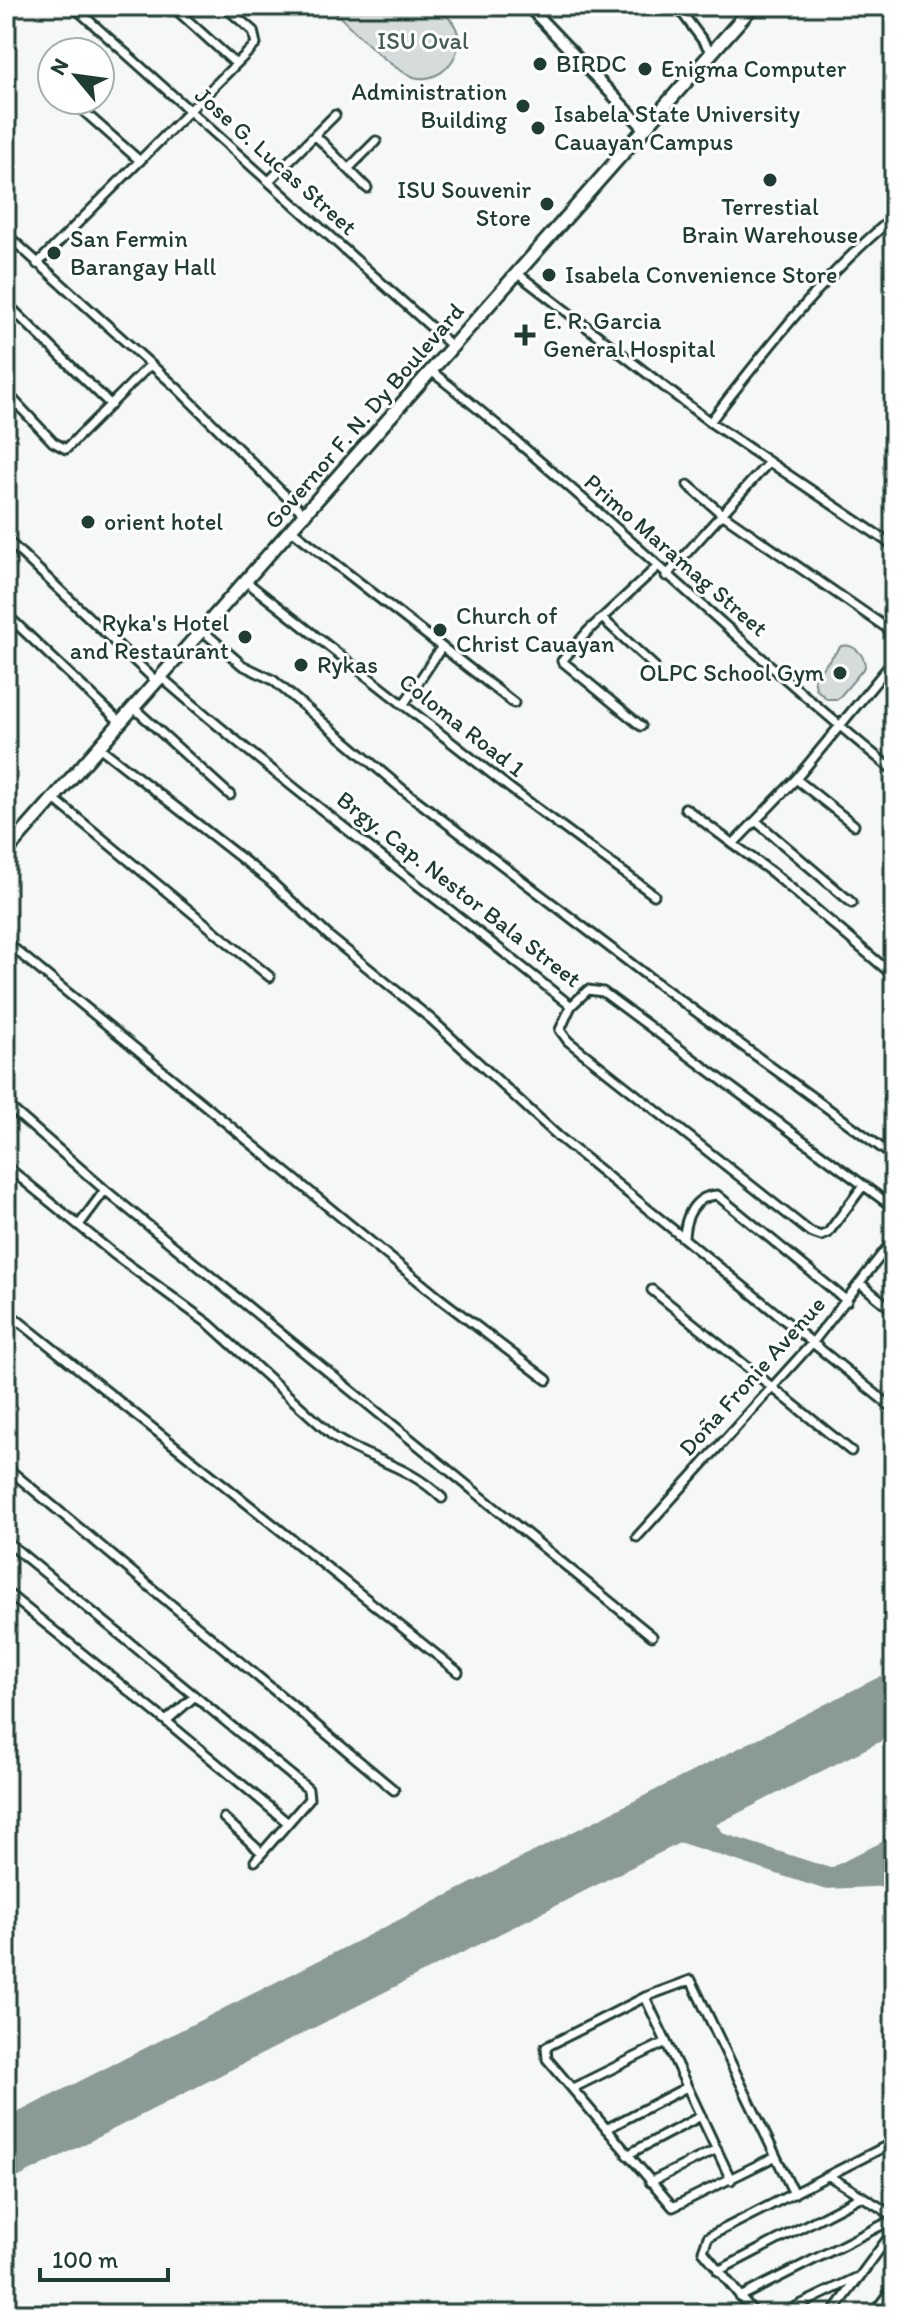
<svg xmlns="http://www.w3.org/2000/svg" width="900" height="2320" font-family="Itim,sans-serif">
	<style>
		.green { fill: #d6dcdb; stroke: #7a8c88; stroke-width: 2 }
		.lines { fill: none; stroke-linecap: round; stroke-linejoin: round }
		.taxiway { stroke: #8a9a96; stroke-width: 22 }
		.runway { stroke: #8a9a96; stroke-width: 58 }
		.minor-casing { stroke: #1f3d34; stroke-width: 13 }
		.tertiary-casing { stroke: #1f3d34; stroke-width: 15 }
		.trunk-casing { stroke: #1f3d34; stroke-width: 17 }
		.minor { stroke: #fff; stroke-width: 7 }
		.tertiary { stroke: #fff; stroke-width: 9 }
		.trunk { stroke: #fff; stroke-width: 11 }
		.poi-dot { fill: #1f3d34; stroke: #fff; stroke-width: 3 }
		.labels { text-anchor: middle; stroke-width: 6; stroke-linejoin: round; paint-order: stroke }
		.park-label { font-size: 24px; fill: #445d55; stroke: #fff }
		.poi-label { font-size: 24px; fill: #1f3d34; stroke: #fff; text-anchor: start }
		.street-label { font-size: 24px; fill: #1f3d34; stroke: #fff }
	</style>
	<rect width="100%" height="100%" fill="#f6f7f7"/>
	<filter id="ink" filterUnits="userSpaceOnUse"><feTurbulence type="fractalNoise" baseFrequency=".0125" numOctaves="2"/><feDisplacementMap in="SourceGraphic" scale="16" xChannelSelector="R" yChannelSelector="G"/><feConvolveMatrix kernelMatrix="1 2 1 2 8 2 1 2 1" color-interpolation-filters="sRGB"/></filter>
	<g filter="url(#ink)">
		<path class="green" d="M328,6H435C442,12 452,18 456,28C467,53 441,85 414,77C387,68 350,25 328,6Z
			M841,646C854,643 865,655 865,667L838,699H827L816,689L814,678Z"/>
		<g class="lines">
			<path class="taxiway" d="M848,1725L869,1721L894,1729
				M716,1792L701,1805L705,1829L719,1844
				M647,1827L665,1826L825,1878L894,1875
				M841,1875L894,1848"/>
			<path class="runway" d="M6,2151L894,1702"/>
			<defs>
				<path id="minor" d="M73,6L452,346
					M172,6L236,64
					M677,6L712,53
					M71,100L140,161
					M315,135L367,188
					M348,169L376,141
					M270,180L335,115
					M6,234L177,388L306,516
					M37,264L256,44L253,31L224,6
					M518,274L710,422L894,546
					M6,303L111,405
					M430,370C590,497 736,642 894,771
					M6,392L53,442L66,449L150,365
					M710,422C767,349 822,276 894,217
					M688,485L722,514L894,633
					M293,531L514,703
					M6,539L157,682
					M666,576L769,462
					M248,583L511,789L654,895
					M6,614L121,723
					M602,618L654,666
					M203,631L242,665L273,680L402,789L646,975L894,1157
					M161,677C293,792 435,896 571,1006L588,990L603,992L894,1208
					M404,704L441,648
					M134,708L230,795
					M641,726L562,661L588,631L656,568
					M99,747L269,880L331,938L431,1019L559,1137L894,1409
					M796,779L854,825
					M53,798L270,977
					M685,808L733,844L796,779L894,660
					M757,822L852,903
					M733,844L773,873L894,976
					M6,942L438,1297L547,1380
					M571,1006L560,1030L568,1041L810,1232L821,1236L828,1233L863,1186
					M6,1104L105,1190
					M6,1166L115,1255L209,1324L335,1438C374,1462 408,1465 442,1498
					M79,1225L105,1190L652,1636
					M684,1237C685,1217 694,1196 717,1195L847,1301
					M861,1284L894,1311
					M652,1290L851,1451
					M6,1311L458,1672
					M6,1467L394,1790
					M637,1537L813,1342L894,1239
					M6,1541L308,1789L309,1799L255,1861
					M6,1592L166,1721L195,1696
					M166,1721L288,1823
					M224,1818L262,1853
					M645,1997L731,2180
					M573,2088L666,2042
					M606,2129L687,2087
					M627,2155L701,2116
					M774,2157L673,2207L547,2059L546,2047L645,1997L691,1980L794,2194
					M829,2176L894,2216
					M650,2182L717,2149
					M718,2271L862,2196
					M740,2297L894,2219
					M755,2314L703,2251L708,2237L894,2142
					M781,2314L856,2278
					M832,2314L894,2230
					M873,2314L894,2286"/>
				<path id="tertiary" d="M528,6L645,129"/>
				<path id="trunk" d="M886,6L894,16
					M6,852L753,6"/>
			</defs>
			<use href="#minor" class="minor-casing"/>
			<use href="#tertiary" class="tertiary-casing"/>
			<use href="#trunk" class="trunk-casing"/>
			<use href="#minor" class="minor"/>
			<use href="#tertiary" class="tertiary"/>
			<use href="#trunk" class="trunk"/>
		</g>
	</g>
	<g class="poi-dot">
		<circle cx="540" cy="64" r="8"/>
		<circle cx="645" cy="69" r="8"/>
		<circle cx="523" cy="106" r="8"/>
		<circle cx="538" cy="128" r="8"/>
		<circle cx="770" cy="180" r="8"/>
		<circle cx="547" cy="204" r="8"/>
		<circle cx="54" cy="253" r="8"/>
		<circle cx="549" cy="275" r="8"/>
		<path d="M521 323h8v8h8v8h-8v8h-8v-8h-8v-8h8z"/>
		<circle cx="88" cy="522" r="8"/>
		<circle cx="440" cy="630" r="8"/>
		<circle cx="245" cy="637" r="8"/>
		<circle cx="301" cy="665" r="8"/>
		<circle cx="840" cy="673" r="8"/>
	</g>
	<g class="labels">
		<g class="park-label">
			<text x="423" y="49">ISU Oval</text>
		</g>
		<g class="poi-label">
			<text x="556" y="72">BIRDC</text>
			<text x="661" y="77">Enigma Computer</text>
			<text x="507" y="100" text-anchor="end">Administration<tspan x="507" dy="28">Building</tspan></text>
			<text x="554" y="122">Isabela State University<tspan x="554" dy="28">Cauayan Campus</tspan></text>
			<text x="531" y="198" text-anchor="end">ISU Souvenir<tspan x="531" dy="28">Store</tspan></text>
			<text x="770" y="215" text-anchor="middle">Terrestial<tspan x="770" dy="28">Brain Warehouse</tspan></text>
			<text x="70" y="247">San Fermin<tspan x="70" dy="28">Barangay Hall</tspan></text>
			<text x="565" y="283">Isabela Convenience Store</text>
			<text x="543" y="329">E. R. Garcia<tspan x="543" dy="28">General Hospital</tspan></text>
			<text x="104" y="530">orient hotel</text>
			<text x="456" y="624">Church of<tspan x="456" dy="28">Christ Cauayan</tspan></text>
			<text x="229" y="631" text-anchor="end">Ryka's Hotel<tspan x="229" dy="28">and Restaurant</tspan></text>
			<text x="317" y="673">Rykas</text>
			<text x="824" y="681" text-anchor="end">OLPC School Gym</text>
		</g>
		<g class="street-label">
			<text transform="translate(276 161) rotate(42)" y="8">Jose G. Lucas Street</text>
			<text transform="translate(364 416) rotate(-49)" y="8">Governor F. N. Dy Boulevard</text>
			<text transform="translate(676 555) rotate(41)" y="8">Primo Maramag Street</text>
			<text transform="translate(462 725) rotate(38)" y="8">Coloma Road 1</text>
			<text transform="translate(459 889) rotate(38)" y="8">Brgy. Cap. Nestor Bala Street</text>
			<text transform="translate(752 1376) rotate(-48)" y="8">Doña Fronie Avenue</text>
		</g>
	</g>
	<rect width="900" height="2320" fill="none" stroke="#fff" stroke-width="32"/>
	<rect x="16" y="16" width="868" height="2288" fill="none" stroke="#1f3d34" stroke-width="3" filter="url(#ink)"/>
	<g transform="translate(76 76) rotate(299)"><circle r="38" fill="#ffffff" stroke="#a5b1ae" stroke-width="2"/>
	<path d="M0-6L14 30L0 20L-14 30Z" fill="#1f3d34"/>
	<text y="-12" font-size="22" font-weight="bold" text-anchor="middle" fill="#1f3d34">N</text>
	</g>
	<path d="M40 2268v12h128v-12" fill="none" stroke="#1f3d34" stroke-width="4"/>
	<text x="52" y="2268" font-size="24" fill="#1f3d34" stroke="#ffffff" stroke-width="6" paint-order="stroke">100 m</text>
</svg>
